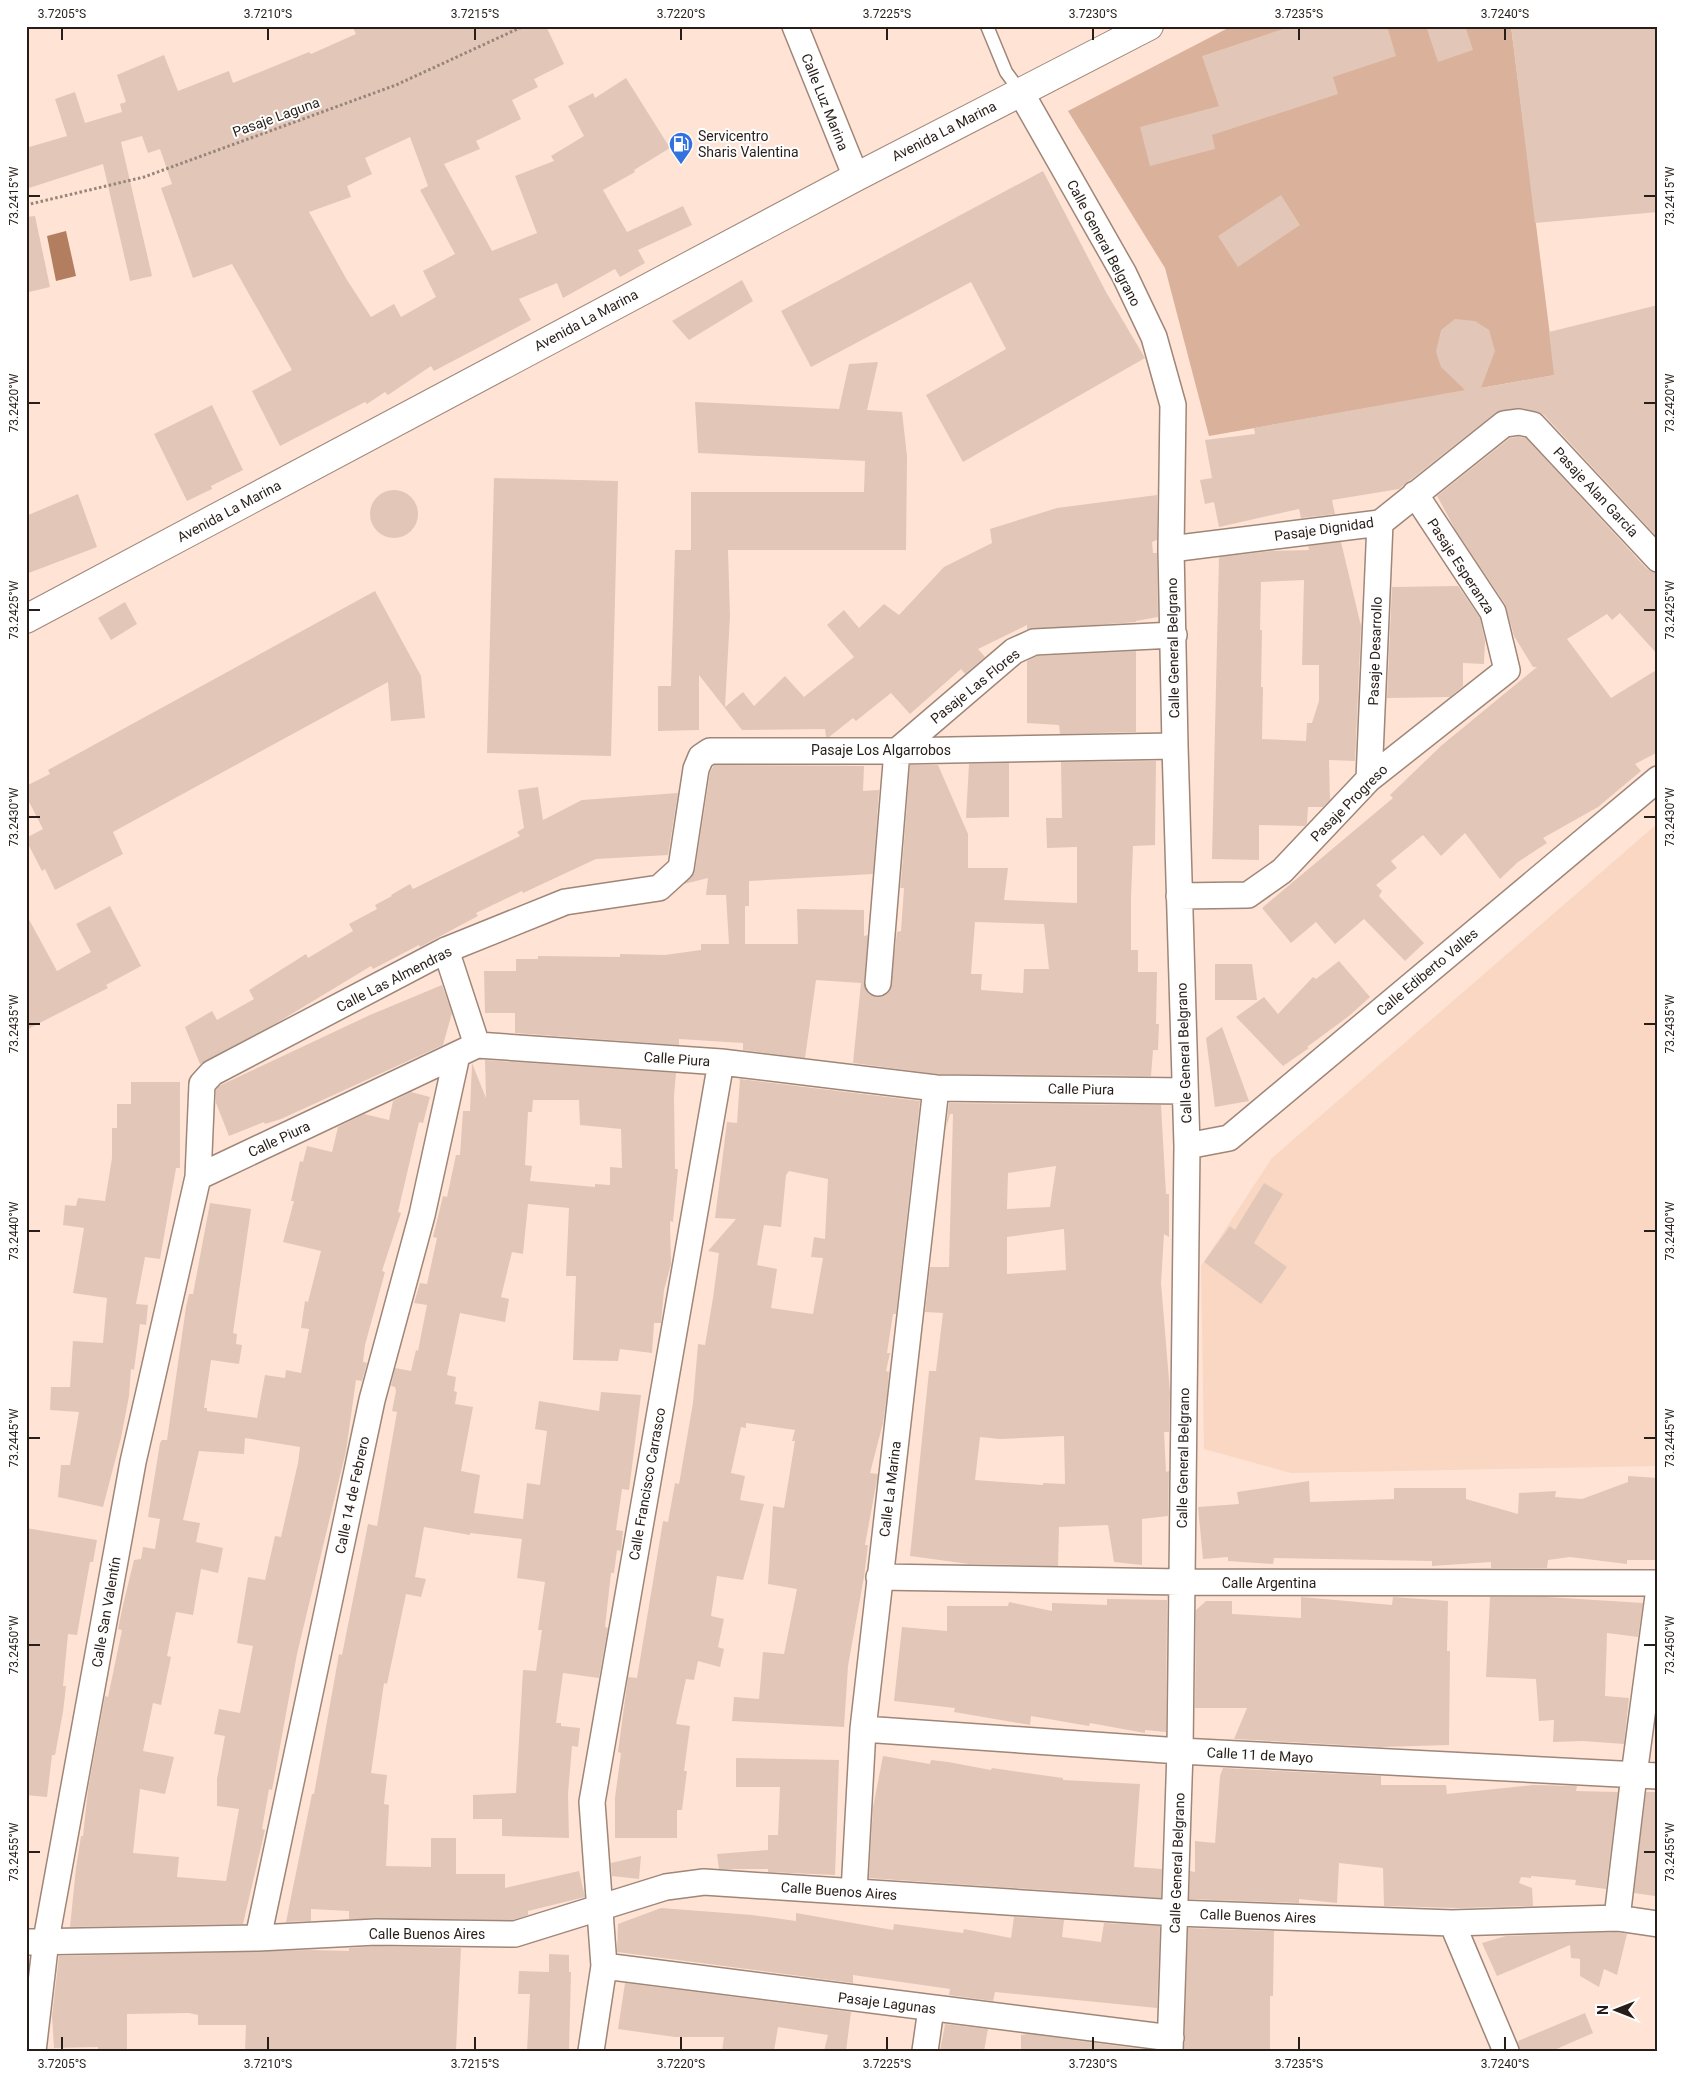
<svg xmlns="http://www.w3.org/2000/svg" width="1684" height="2077" font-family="Roboto,sans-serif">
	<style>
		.built { fill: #f9d7c3 }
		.green { fill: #dab19a }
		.water { fill: #b37e5f }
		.building { fill: #e2c7b8; fill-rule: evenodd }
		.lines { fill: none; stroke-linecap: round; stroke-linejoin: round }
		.lane-casing { stroke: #9f8678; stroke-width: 15 }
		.street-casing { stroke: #9f8678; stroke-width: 28 }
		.secondary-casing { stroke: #9f8678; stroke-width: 30 }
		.path { stroke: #97847a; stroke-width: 3; stroke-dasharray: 2.5 2.5; stroke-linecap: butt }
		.lane { stroke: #fff; stroke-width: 12 }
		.street { stroke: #fff; stroke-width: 25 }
		.secondary { stroke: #fff; stroke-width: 28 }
		.ticks { fill: none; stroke: #281e19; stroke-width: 2 }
		.labels { text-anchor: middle; stroke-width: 4; stroke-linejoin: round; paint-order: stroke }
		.street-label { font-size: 14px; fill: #281e19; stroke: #fff }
		.poi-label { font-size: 14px; fill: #281e19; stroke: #fff; text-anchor: start }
		.neatline { fill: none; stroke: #281e19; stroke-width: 2 }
		.ticks-label { font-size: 12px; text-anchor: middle; fill: #281e19 }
	</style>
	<rect width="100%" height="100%" fill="#ffe3d4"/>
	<path class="built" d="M1658,823V1466L1291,1473L1204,1449L1201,1266L1272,1158Z"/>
	<path class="green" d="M1232,26H1511L1555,375L1209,436L1165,268L1068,111Z"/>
	<path class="water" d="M66,231L76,276L56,281L47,236Z"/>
	<path class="building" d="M352,26H546L564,64L534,79L538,87L512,100L521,119L476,141L480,149L444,164L492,251L537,233L515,176L554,161L551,156L584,136L568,106L593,93L595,98L626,78L670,148L634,170L635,172L603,190L627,232L683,206L692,225L638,250L645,263L620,277L615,269L563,298L557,283L519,299L531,320L434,371L431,366L388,395L385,392L367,404L365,402L280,446L252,391L292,370L232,264L193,278L161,188L172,184L160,149L148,153L142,136L121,142L152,276L130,281L103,164L26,189V148L67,136L55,99L75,92L85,123L122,112L120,104L126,102L117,75L164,55L178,91L229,71L233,83L309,52L311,54L356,34ZM410,137L428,186L420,190L455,254L423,271L436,297L401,317L394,304L371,317L347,280L309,212L351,197L347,186L372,174L365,158Z
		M1292,26H1387L1396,56L1333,77L1338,94L1212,135L1215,149L1150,166L1140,127L1219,106L1202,56Z
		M1426,26H1465L1473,50L1438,62Z
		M1511,26H1658V212L1535,223Z
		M1043,171L1106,292L1145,358L963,462L926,395L1006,349L971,282L811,367L781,311Z
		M1281,195L1300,225L1238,267L1218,236Z
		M35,216L50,287L29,292L26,281V217Z
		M742,280L753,301L689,340L672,321Z
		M1658,305V538L1544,415L1522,408L1495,413L1399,489L1332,500L1335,514L1301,518L1299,509L1219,527L1214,502L1205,504L1200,480L1212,478L1205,440L1255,434L1254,428L1465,390L1441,367L1436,352L1441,330L1455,319L1475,321L1489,330L1495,351L1481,388L1554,375L1549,332Z
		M878,362L867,410L902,412L907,456L906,550H728L730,616L725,707L743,692L754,706L785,676L804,697L854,657L827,625L844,610L859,628L884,604L899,615L944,567L992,543L990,529L1057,508L1157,495V540L1152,542L1153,553H1157L1158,617L1136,621V622L1027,630V625L978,649L985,657L965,674L961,669L910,714L891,693L856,721L853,718L829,737H826L825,729L742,730L699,675V730L658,731V686H671L675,550H691V492H864L865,461L698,453L695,402L839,409L849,364Z
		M212,405L243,470L211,486L212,489L187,501L154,434Z
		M1518,437L1526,438L1647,569L1658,573V655L1620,613L1612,620L1607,614L1567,639L1611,698L1658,669V752L1635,764L1641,771L1598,807L1543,838L1547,843L1518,862L1500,879L1465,833L1441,856L1423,835L1391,861L1397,868L1376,885L1382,891L1379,896L1424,943L1405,961L1364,919L1335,944L1316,922L1291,943L1262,908L1393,798L1390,795L1442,745L1537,667H1533L1514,636L1505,604L1455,529L1437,496L1510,438Z
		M494,478L618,481L611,756L487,753Z
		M370 514a24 24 0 1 1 48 0a24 24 0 1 1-48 0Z
		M78,494L97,547L26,574V516Z
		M1341,542L1361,626L1355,761L1329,760L1330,800L1323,807H1308L1307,823L1305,826L1259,825V860L1212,859L1219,557L1271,551L1309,550L1308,546ZM1304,580L1302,665H1319V701L1312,723H1307L1306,741L1262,739L1263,687H1261L1262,630H1260L1261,582Z
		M1458,586L1480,618L1485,641L1484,664L1463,663V686L1450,697L1387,698L1392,587Z
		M375,591L421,676L425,718L391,721L388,682L113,832L123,854L55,890L45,869L42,871L26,840V838L43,829L26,796V786L50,774L48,770Z
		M125,602L137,624L111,640L98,618Z
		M1136,651V732L1060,734L1059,725L1027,723V661L1037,656Z
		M1156,761L1155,845L1133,846L1131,897V950H1138V972H1157L1156,1024H1159L1158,1050H1153L1151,1076L937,1074L853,1063L861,983L816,980L805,1058L743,1050V1043L679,1039V1045L515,1033V1013H485L484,971H516V959H538V956L620,957V954L665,955L701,950V944H729L726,895H706L708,878L684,884L695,870L710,773L714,765L864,766L863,791L879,790L873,874L749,881V906H745V944H798L797,909L864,910V936L868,935L864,982L869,994L877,997L885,996L890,991L897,932L901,931L904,888H900L901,881L910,765H938L968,834V868H1008L1004,900L1077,903V847L1047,848L1046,818H1062L1061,762ZM975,922L1044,924L1049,969H1024L1023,993L981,990L982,974H971Z
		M1009,763V817L966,818L969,764Z
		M538,787L543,820L582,800L678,793L668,855L596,859L523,893L522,891L476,913L478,916L420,947L419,945L373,969L371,966L275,1024L200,1064L185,1027L212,1011L217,1020L254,999L249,990L306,954L308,958L353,931L349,924L377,909L375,905L392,896L391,895L410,884L413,889L520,836L517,832L524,828L518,790Z
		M110,906L141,966L106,985L108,988L26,1030V914L57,971L91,952L76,924Z
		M1339,961L1370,997L1349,1016L1307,1047L1309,1048L1283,1066L1236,1017L1264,997L1278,1014L1313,977L1316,979Z
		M1215,964H1252L1257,1000H1215Z
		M442,985L452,1013L443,1045L281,1119L265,1124L264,1122L229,1136L216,1103V1090L219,1086L370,1015Z
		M1222,1027L1249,1101L1215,1107L1206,1038Z
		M485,1060L676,1073L674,1096L675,1169H678L673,1222L670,1221L671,1264L664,1290L661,1323H654L652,1353L620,1349L618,1361L573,1360L576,1276H566L569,1208L528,1204L523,1254L512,1252L501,1297L509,1299L505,1322L460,1313L447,1375L456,1377L454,1391L457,1392L455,1404L473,1407L461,1471L480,1475L474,1513L523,1519L527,1483L540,1485L547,1431L535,1429L539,1401L599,1411L601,1392L641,1395L629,1490L622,1489L616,1530L623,1531L621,1551L617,1550L614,1573H611L605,1627L608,1628L599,1678L563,1673L556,1723H561V1726L580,1728L578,1747L572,1746L568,1794L569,1838L502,1836V1819H473V1795L516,1793L523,1670L536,1671L542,1630H538L545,1582L517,1578L522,1539L470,1533V1535L424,1527L415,1577L426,1579L421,1597L406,1594L387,1684L384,1683L371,1773L387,1775L384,1804L389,1805L386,1866L431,1867V1838H456V1874H505V1888L579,1871L585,1897L528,1911V1915L513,1920L349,1919V1911L311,1909V1921L286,1922L312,1794H314L339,1654L342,1655L368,1524L377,1526L397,1412L392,1411L396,1391L395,1387L391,1386L395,1368L411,1371L416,1350L418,1351L427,1305L414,1303L420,1283L427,1284L437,1238L433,1237L443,1196L447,1197L456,1155H460L463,1111H470L472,1063L486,1098ZM533,1100H579L580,1125L621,1129L622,1168L610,1167V1185L595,1184V1187L530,1181L532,1166L525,1165L528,1112H532Z
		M740,1079L920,1101L896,1314H893L887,1353H890L886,1371L889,1372L887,1395L883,1423L870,1473L878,1474L865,1545H868L864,1577L848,1666L844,1727L732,1721L734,1697L759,1699L763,1652L784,1654L797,1589L768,1584L773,1506L784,1508L795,1441H792L795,1430L746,1423V1428L741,1427L731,1473L745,1476L740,1500L764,1504L743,1580L717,1576L711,1616L724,1619L718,1647L724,1649L720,1667L698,1661L694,1680L686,1679L676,1724L690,1726L684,1771H687L682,1810H677V1838H615V1798L621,1753L618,1752L628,1677L637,1678L663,1521L668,1522L675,1483L679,1484L693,1403L698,1344L705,1345L713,1298L719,1253L708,1251L736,1219L715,1218L727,1122L737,1123ZM789,1171L828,1179L825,1239L814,1237L811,1257L823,1258L813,1314L771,1308L777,1269L757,1265L764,1225L781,1227L786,1175Z
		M131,1082H180V1168H176L160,1259L145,1257L136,1304L148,1305L146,1325L140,1324L134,1370L131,1369L129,1396L121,1438L103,1507L58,1497L61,1465H70L79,1412L50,1410L51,1387H70L73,1341L103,1343L107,1298L73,1293L84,1228L63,1225L65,1205L76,1206L78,1198L105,1201L112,1158V1128H117V1104H131Z
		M411,1092L430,1097L423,1123L419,1122L398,1212L401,1213L382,1271L385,1272L365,1345L363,1362L367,1363L362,1381L356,1380L346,1451L297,1654L272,1790L269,1789L262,1829L265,1830L243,1924L70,1927L76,1868L81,1836H83L88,1790L105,1696L108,1697L122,1630L118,1629L123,1605L134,1560L141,1559L143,1547L155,1549L160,1519L148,1517L160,1443L162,1440H167L186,1307L189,1294H193L210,1203L251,1209L233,1333L237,1334L236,1344L242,1345L239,1364L211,1360L204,1408H207V1411L257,1418L265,1375L285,1378L286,1370L301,1373L309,1329L301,1328L305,1301L308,1302L321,1251L283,1242L294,1201H291L300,1161L303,1162L307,1146L332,1152L338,1127L364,1114L389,1120L393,1101ZM245,1438L300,1447L298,1463L281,1537L275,1536L265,1580L248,1577L237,1643L253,1646L240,1713L219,1709L214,1734L225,1736L217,1779V1806L239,1809L226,1881L177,1877L179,1857L133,1853L140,1789L165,1794L174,1757L143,1751L153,1703L161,1705L171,1657L167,1656L176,1612L193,1615L201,1569L218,1573L223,1548L196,1542L200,1523L183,1520L199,1451L244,1454Z
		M949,1103L1161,1105L1166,1194H1169V1237L1164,1234L1161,1283L1170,1392L1169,1432H1164L1166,1472L1169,1471L1168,1516L1142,1519V1565L1114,1562L1108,1525L1059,1527L1058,1566L969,1564L910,1556L929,1371H936L943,1313L925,1312L930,1267H949L953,1114H950L946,1128ZM1056,1166L1050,1207L1007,1209L1008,1173ZM1064,1229L1066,1270L1007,1274V1237ZM1064,1436L1065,1484L1043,1483V1485L975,1480L980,1437L1000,1439Z
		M1264,1183L1283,1194L1254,1243L1287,1267L1261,1304L1204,1262L1230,1226L1235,1230Z
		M1628,1476L1658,1478V1560H1627V1564L1570,1557L1548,1560L1547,1568H1491V1562L1432,1566V1561L1274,1558L1273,1564L1228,1561V1557L1203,1559L1198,1507L1239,1504L1237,1492L1309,1481L1310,1502L1394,1499V1488H1466V1499L1518,1514L1519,1493L1556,1491L1555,1497L1582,1499L1628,1482Z
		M26,1528L97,1540L93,1562H90L77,1635L68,1634L63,1686H66L63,1712L55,1755H52L47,1797L26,1795Z
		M1301,1597L1392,1605L1393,1597L1448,1601L1447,1651H1450L1449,1745L1380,1747L1234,1739L1247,1708H1195L1196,1610L1206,1601H1232V1614L1301,1618Z
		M1490,1597H1547L1643,1603L1638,1637L1607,1633L1605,1696L1629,1698L1624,1744L1583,1741L1553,1742L1554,1720L1539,1721L1536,1679L1486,1677Z
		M1107,1599L1167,1600L1166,1732L1145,1730V1733L1090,1723L1089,1726L1031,1716L1030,1725L954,1712L955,1708L894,1701L902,1627L947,1631V1606H1008L1009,1602L1052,1611V1603L1107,1605Z
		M883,1756L930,1764L931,1760L948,1762L991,1770L992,1768L1063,1778V1780L1140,1784L1134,1867L1162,1869L1161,1898L869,1878L873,1807Z
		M736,1758L839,1760L835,1875L768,1872V1869H719L717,1854L768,1850V1835H778L780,1787H736Z
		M1223,1768L1381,1776V1785H1446L1447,1794L1533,1785L1577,1786L1576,1791L1618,1792L1606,1889L1575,1885L1576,1880L1531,1876V1878L1521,1877L1519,1883L1532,1888L1533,1906L1458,1908L1384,1906L1383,1868L1339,1863L1337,1903L1299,1899V1903L1189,1899L1190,1871L1195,1872V1841L1215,1843L1220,1776Z
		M1646,1792H1658V1875L1655,1896L1634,1893Z
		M641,1856L639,1879L612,1876L611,1863Z
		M661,1908L752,1915L796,1921V1913L893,1930L894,1924L963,1933L964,1929L1011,1938L1014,1917L1064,1920L1062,1937L1101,1942L1104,1923L1160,1926L1157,2008L995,1992L993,2001L949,1995L950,1989L853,1975V1983L617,1952L618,1924Z
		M1188,1928L1274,1931L1273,1996H1270V2051H1184Z
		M1616,1932L1627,1934L1617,1975L1604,1969L1599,1987L1580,1976V1959L1571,1958L1570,1945L1497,1976L1482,1943L1506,1936Z
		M376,1946L461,1948L456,2051H245L246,2025H198V2015L189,2013L127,2014V2051H98V2047L54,2048L52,2016L59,1956L311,1950L349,1951V1948Z
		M549,1954L569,1955V1972H571L569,2051H527L530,1994H518L519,1971L549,1972Z
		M625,1983L851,2012L846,2051H824L828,2035L778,2027L774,2051H722L724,2037H675L618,2029Z
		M1585,2013L1593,2033L1552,2051H1520L1518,2041Z
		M945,2024L988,2029L984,2051H940Z
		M1028,2034L1156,2051H1021V2035Z"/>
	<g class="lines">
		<defs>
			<path id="lane" d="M987,26L1006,72L1020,91"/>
			<path id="street" d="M795,26L856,177
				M1020,91L1124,274L1154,337L1173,405L1171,549L1175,746L1187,1146L1180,1751L1170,2051
				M1171,549L1380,523L1504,424L1519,422L1533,425L1658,559
				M1369,779L1380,523
				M1179,896L1248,895L1282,871L1369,779L1507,670L1493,612L1415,494
				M446,950L477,1045
				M878,983L897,751L1014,651L1034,642L1174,635
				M1187,1146L1229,1138L1658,779
				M198,1177L477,1045L721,1062L936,1088L1185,1091
				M879,1577L1181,1582L1658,1583
				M863,1729L1180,1751L1658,1776
				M854,1892L863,1729L936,1088
				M1617,1918L1634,1775L1658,1596
				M1452,1923L1506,2051
				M258,1938L372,1400L422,1215L457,1055
				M26,1942L258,1938L376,1932L515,1934L666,1887L704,1882L1176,1913L1452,1923L1617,1918L1658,1924
				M604,1966L1171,2038
				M33,2051L46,1940L133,1462L198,1177L202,1084L212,1073L446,950L565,902L659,888L681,868L696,769L701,757L710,751H897L1175,746
				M591,2051L604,1966L592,1802L721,1062
				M925,2051L931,2009"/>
			<path id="secondary" d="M26,619L856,177L1149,26"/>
		</defs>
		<use href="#lane" class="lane-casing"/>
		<use href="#street" class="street-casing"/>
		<use href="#secondary" class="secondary-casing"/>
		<path class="path" d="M26,205L144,177L396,85L524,26"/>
		<use href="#lane" class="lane"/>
		<use href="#street" class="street"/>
		<use href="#secondary" class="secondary"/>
	</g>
	<path class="ticks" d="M62,28V40M268,28V40M475,28V40M681,28V40M887,28V40M1093,28V40M1299,28V40M1505,28V40M28,196H40M1644,196H1656M28,403H40M1644,403H1656M28,610H40M1644,610H1656M28,817H40M1644,817H1656M28,1024H40M1644,1024H1656M28,1231H40M1644,1231H1656M28,1438H40M1644,1438H1656M28,1645H40M1644,1645H1656M28,1852H40M1644,1852H1656M62,2037V2050M268,2037V2050M475,2037V2050M681,2037V2050M887,2037V2050M1093,2037V2050M1299,2037V2050M1505,2037V2050"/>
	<defs>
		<symbol id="fuel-pin" viewBox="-11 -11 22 30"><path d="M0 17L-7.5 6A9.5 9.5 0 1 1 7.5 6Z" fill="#3371df" stroke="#fff"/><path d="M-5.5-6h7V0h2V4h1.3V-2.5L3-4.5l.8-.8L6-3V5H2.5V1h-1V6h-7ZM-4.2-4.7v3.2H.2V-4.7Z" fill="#fff"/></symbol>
	</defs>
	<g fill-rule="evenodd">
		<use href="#fuel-pin" x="667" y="130" width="28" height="38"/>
	</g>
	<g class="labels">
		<g class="street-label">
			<text transform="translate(825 102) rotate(68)" y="5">Calle Luz Marina</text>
			<text transform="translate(276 117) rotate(-20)" y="5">Pasaje Laguna</text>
			<text transform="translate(944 131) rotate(-27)" y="5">Avenida La Marina</text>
			<text transform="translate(1104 243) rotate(62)" y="5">Calle General Belgrano</text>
			<text transform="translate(586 320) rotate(-28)" y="5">Avenida La Marina</text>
			<text transform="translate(1596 492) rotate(47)" y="5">Pasaje Alan García</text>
			<text transform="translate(229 511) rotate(-28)" y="5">Avenida La Marina</text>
			<text transform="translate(1324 529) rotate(-8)" y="5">Pasaje Dignidad</text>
			<text transform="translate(1461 566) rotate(57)" y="5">Pasaje Esperanza</text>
			<text transform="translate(1173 648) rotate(-91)" y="5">Calle General Belgrano</text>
			<text transform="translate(1375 651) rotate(-88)" y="5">Pasaje Desarrollo</text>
			<text transform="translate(975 686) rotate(-39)" y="5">Pasaje Las Flores</text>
			<text x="881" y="755">Pasaje Los Algarrobos</text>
			<text transform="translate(1349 803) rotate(-45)" y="5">Pasaje Progreso</text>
			<text transform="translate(1427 972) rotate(-40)" y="5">Calle Ediberto Valles</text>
			<text transform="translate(394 979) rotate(-27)" y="5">Calle Las Almendras</text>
			<text transform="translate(1184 1053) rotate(-92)" y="5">Calle General Belgrano</text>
			<text transform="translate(677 1059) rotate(4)" y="5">Calle Piura</text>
			<text transform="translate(1081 1089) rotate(1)" y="5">Calle Piura</text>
			<text transform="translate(279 1139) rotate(-25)" y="5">Calle Piura</text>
			<text transform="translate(1183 1458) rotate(-89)" y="5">Calle General Belgrano</text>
			<text transform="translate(647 1484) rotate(-80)" y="5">Calle Francisco Carrasco</text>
			<text transform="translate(890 1489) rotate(-83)" y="5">Calle La Marina</text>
			<text transform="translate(352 1495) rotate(-78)" y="5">Calle 14 de Febrero</text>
			<text x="1269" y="1588">Calle Argentina</text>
			<text transform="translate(106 1612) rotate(-80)" y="5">Calle San Valentín</text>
			<text transform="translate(1260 1755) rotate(3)" y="5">Calle 11 de Mayo</text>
			<text transform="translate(1177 1863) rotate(-88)" y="5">Calle General Belgrano</text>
			<text transform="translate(839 1891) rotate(4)" y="5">Calle Buenos Aires</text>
			<text transform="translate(1258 1916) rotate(2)" y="5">Calle Buenos Aires</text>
			<text x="427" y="1939">Calle Buenos Aires</text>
			<text transform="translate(887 2003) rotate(7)" y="5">Pasaje Lagunas</text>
		</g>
		<g class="poi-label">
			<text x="698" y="141">Servicentro<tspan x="698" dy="16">Sharis Valentina</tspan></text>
		</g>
	</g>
	<rect width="1684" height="2077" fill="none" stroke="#ffffff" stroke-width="55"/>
	<g transform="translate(1616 2010) rotate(270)" stroke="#ffffff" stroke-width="4" paint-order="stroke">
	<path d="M0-4L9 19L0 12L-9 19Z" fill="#281e19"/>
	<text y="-8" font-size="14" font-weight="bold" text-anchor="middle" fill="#281e19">N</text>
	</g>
	<rect x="28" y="28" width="1628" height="2022" class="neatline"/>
	<g class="ticks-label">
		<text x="62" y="18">3.7205°S</text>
		<text x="268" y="18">3.7210°S</text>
		<text x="475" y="18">3.7215°S</text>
		<text x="681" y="18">3.7220°S</text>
		<text x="887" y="18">3.7225°S</text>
		<text x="1093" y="18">3.7230°S</text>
		<text x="1299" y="18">3.7235°S</text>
		<text x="1505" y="18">3.7240°S</text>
		<text transform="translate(1670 196) rotate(-90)" y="4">73.2415°W</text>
		<text transform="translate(14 196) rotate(-90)" y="4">73.2415°W</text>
		<text transform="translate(1670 403) rotate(-90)" y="4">73.2420°W</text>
		<text transform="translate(14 403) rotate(-90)" y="4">73.2420°W</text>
		<text transform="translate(1670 610) rotate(-90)" y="4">73.2425°W</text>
		<text transform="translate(14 610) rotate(-90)" y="4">73.2425°W</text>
		<text transform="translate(1670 817) rotate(-90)" y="4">73.2430°W</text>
		<text transform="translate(14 817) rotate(-90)" y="4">73.2430°W</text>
		<text transform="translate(1670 1024) rotate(-90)" y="4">73.2435°W</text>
		<text transform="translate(14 1024) rotate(-90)" y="4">73.2435°W</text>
		<text transform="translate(1670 1231) rotate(-90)" y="4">73.2440°W</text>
		<text transform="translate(14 1231) rotate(-90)" y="4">73.2440°W</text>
		<text transform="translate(1670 1438) rotate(-90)" y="4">73.2445°W</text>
		<text transform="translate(14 1438) rotate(-90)" y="4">73.2445°W</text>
		<text transform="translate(1670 1645) rotate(-90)" y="4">73.2450°W</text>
		<text transform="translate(14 1645) rotate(-90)" y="4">73.2450°W</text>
		<text transform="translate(1670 1852) rotate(-90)" y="4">73.2455°W</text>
		<text transform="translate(14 1852) rotate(-90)" y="4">73.2455°W</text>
		<text x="62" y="2068">3.7205°S</text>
		<text x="268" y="2068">3.7210°S</text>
		<text x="475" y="2068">3.7215°S</text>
		<text x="681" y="2068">3.7220°S</text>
		<text x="887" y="2068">3.7225°S</text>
		<text x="1093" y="2068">3.7230°S</text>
		<text x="1299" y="2068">3.7235°S</text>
		<text x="1505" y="2068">3.7240°S</text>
	</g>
</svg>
